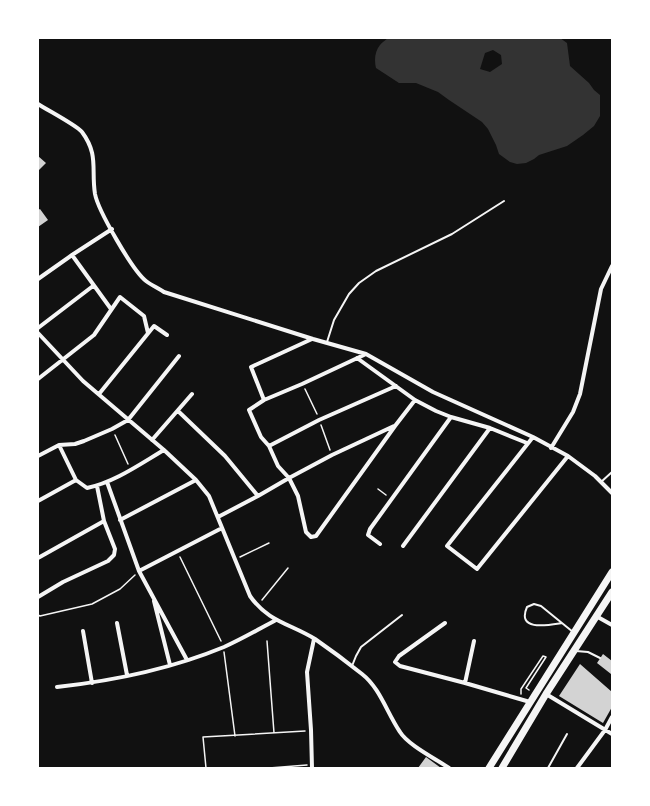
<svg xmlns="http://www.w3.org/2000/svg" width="650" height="806" font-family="'Work Sans',sans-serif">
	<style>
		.water { fill: #333; fill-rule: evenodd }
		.building { fill: #d3d3d3 }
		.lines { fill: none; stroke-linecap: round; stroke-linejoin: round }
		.path { stroke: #f5f5f5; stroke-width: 1.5 }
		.service { stroke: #f5f5f5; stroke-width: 2 }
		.minor { stroke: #f5f5f5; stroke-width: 4 }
		.trunk { stroke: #f5f5f5; stroke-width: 7 }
	</style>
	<rect width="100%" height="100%" fill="#111"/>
	<path class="water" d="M388,38H560L567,43L570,66L589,83L594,90L600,95V116L594,126L583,135L567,146L539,155L534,159L526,163L517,164L510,162L499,154L496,145L488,129L482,122L449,100L438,92L416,83H399L376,68C374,60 375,51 380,45C382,42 386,40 388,38ZM493,50L501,55L502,64L490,72L480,69L485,53Z"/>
	<path class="building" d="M38,156L46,163L38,171Z
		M40,209L48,220L38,227V210Z
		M603,654L612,661L611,674L597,663Z
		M580,664L612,692V707L603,723L559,696Z
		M426,757L441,768H418Z"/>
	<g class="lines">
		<path class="path" d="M305,389L317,414
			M321,425L330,450
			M115,435L128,464
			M378,489L386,495
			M180,557L221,641
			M240,557L269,543
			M262,600L288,568
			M38,615L40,616L92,604L120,589L135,575
			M267,641L274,733
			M224,652L235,736
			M521,694V689L543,656L546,657L526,688L529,690
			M206,768L203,737L305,731
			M269,768L307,765"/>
		<path class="service" d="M327,342L334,320L349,294L359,283L376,271L452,234L504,201
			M601,482L612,472
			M562,623C549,625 516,632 527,607L534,604L541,606L573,632
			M576,651L588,652L600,658
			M352,666L356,656L361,647L402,615
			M548,768L567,734"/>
		<path class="minor" d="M38,104C47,110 76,125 82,132C99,155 91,169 95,194C98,210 132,270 146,281C151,285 158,288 164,292L313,339L366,354L433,392L533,437L568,456L595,476L612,493
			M72,255L111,309
			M38,279L72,255L112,229
			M38,328L93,286
			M38,333L83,381L164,450L196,480L209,496L250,596C268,622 291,624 315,639C331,650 347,662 362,674C380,688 387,713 400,732C408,745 436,759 449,768
			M366,354L302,384L264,400L249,410L261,437L269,446L278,466L289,478L298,496L306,532L311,537L316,536L395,426L415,400
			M357,358L415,400L436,411L451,417L490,428L527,443
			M38,379L94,335L120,297L144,316L148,333
			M99,394L154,326L167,335
			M264,400L251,367L312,339
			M178,411L225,456L258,496
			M533,437L447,546L477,569L568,456
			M152,440L192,394
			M59,445L76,480
			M269,446L319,420L396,386
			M551,448L573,412L580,394L601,289L612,266
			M38,456L59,445L75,444L84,441L112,429L128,420L179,356
			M76,480L87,488C115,482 140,464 164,450
			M107,482L139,571L187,660
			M38,501L76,480
			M218,517L258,496L289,478L332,455L394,426
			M120,520L196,480
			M380,544L368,535L370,529L451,417
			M403,546L490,428
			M38,558L104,521
			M139,571L222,528
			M38,597L63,582L108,561L114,555L115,549L104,521L97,486
			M154,601L170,665
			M596,616L612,625
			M117,623L127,675
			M445,623L399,656L395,662L400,666L465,683L530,702
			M83,631L92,683
			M465,683L474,641
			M57,687C112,681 173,668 224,647C242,639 259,629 276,620
			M546,694L612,734
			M312,768L311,730L307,672L314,639
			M577,768L605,730L612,717"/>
		<path class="trunk" d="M489,768L612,572
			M502,768L546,694L612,592"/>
	</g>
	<rect width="650" height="806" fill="none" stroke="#ffffff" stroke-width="78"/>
</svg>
